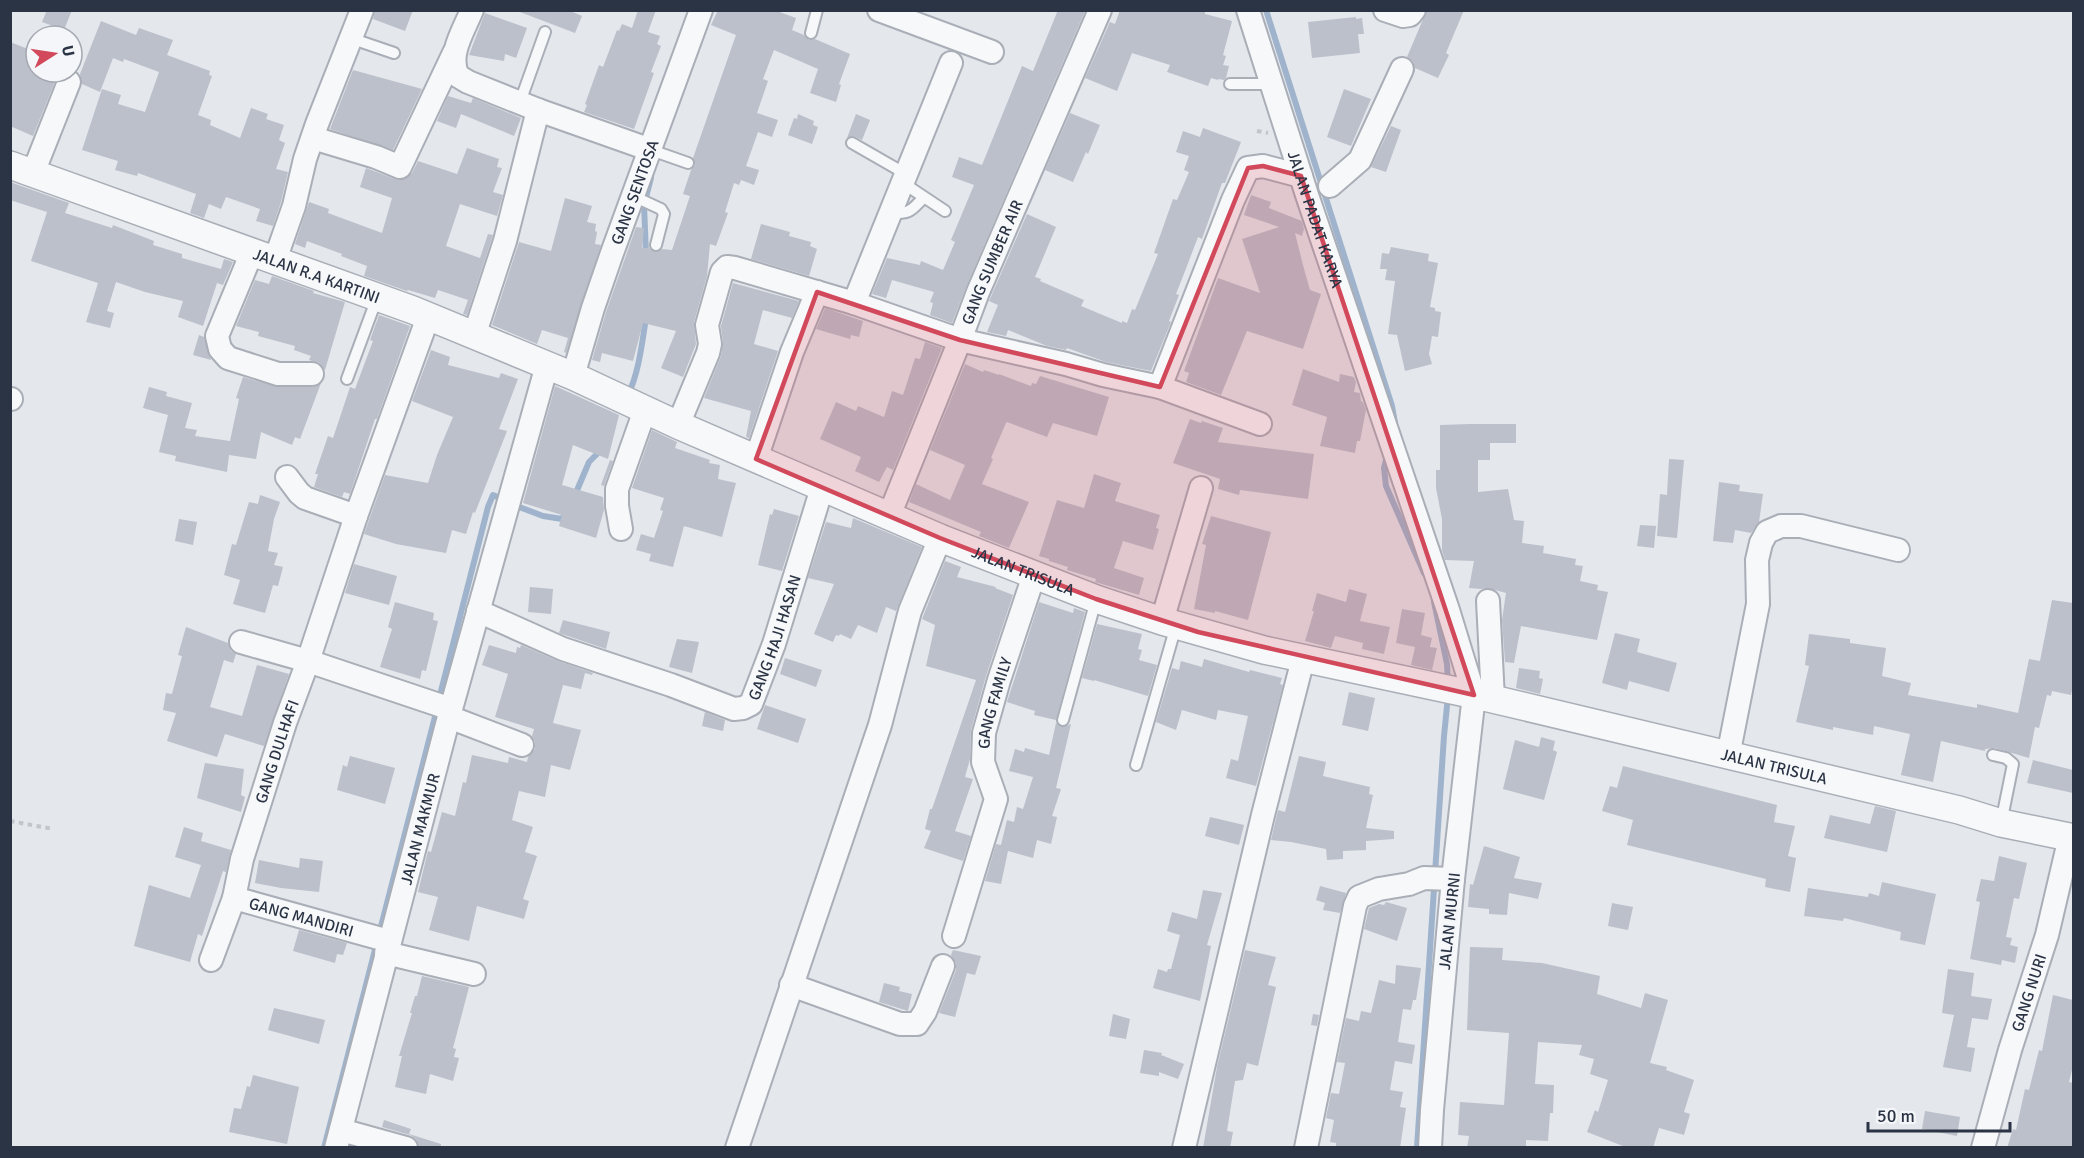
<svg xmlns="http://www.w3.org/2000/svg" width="2084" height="1158" font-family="Signika,sans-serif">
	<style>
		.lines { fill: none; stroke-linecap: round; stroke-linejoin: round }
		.stream { stroke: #9fb4cc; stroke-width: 6 }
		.building { fill: #bbc0ca }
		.service-casing { stroke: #a9aeb7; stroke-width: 14 }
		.minor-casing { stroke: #a9aeb7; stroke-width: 26 }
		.tertiary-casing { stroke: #a9aeb7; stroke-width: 30 }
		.path { stroke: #c2c5cb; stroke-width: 4; stroke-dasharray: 4.5 4.5; stroke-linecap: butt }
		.service { stroke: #f7f8fa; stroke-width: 10 }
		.minor { stroke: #f7f8fa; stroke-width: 22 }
		.tertiary { stroke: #f7f8fa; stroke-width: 27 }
		.marked { fill: #d1495b; fill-opacity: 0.2; stroke: #d1495b; stroke-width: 4.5; stroke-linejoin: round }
		.labels { text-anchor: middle; stroke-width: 5; stroke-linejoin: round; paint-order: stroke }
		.street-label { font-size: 16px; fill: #2b3445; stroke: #f4f6f9 }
	</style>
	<rect width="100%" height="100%" fill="#e4e7ec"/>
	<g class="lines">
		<path class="stream" d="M1266,10L1392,406L1395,423
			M646,254L644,205L651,178
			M628,395C639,372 642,343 646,318
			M1387,456L1384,468L1386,486L1424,573
			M575,495L589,462L601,450
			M514,505L543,516L562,519L565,514
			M1434,602L1447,664L1448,683
			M439,699L488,507L493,495L504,500
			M324,1148L437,709
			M1417,1148L1444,736L1448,696"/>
	</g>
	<path class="building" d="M47,10H72L64,30L42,22Z
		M375,10H413L405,31L373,19Z
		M520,10H568L582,16L575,33L520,12Z
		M638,10H656L648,32L660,36L657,44L661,46L651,72L654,73L634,129L584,112L587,105L585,104L599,65L603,67L617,30L619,31L622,24L632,28Z
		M718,10H774L796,18L792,30L804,35L809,40L815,39L850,54L839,84L841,85L836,102L810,93L818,69L774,50L763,79L768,81L757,113L778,120L772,137L758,132L746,166L759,170L754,185L741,180L739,185L734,183L725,212L728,213L716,246L710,244L707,276L694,322L696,344L683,377L661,368L676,331L643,323L633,361L602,353L600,362L592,360L606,312L636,227L644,228L642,248H649L655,252L662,249L672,250L690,196L683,194L691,170L695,165L693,158L736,35L711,25Z
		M1058,10L1085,11L966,287L952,323L930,315L933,303L930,302L934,292L892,280L886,298L872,294L887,258L920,265L921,261L943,270L955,242L951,240L974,185L952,177L959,157L982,165L1022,66L1033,71Z
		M1120,10H1205V14L1232,21L1223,55L1226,56L1223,65L1229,66L1226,78L1224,80L1218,79V80L1211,78L1208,86L1167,72L1170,65L1132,53L1117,91L1085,78L1110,22L1115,24Z
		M1427,10H1464L1446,53L1449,55L1438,78L1415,68L1413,62L1407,57Z
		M485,13L527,28L516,58L505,54L504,61L469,55Z
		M1356,17V19L1362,18L1364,34H1358L1360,53L1312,58L1308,22Z
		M101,21L136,35L139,28L173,40L167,55L210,71L209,75L212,76L198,115L211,120L210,125L240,138L251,108L268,114L266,119L284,125L279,140L285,143L276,169L288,172L281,202L273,226L256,221L260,209L226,197L221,209L209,204L204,218L190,213L196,194L138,173L137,176L115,170L118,161L82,150L102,89L121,95L118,104L145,112L159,72L124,59L123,62L113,58L100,92L82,84L80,74Z
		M10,42L36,52V72H42L56,79L33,136L10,126Z
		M353,70L422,89L393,150L330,129Z
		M1344,89L1371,99L1351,146L1327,137Z
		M448,96L471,103L473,98L521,118L514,136L461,114L456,128L437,121Z
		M1070,113L1100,125L1088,154L1086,152L1073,182L1045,170Z
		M798,114L814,121L813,125L818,127L812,144L788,135L794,118L797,119Z
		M856,114L870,120L862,140L853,136L847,138Z
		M1391,126L1401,130L1386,172L1371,167Z
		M1203,128L1241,142L1225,183H1222L1202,239L1198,237L1187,266L1176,294L1179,295L1169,321L1171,322L1151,371L1106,362L1067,348L1066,350L1047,346L1008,330L1006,336L987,332L998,305L989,301L1027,214L1056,227L1035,277L1041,279L1040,281L1084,300L1081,306L1122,323V321L1127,323L1132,309L1135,310L1158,254L1154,253L1173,199L1177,200L1189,172L1184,170L1189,156L1176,152L1183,131L1200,137Z
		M467,148L499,159L497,167L502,168L493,192L503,195L497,216L460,204L446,246L480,258L488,234L493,235L467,315L463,314L468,300L438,290L435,298L408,290L407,291L364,276L367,266L341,256L342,254L307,241L305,248L295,244L309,202L329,209L328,213L382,233L392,198L360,187L366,168L395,179L402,180L412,173L418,161L457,174Z
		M10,182L69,203L65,213L112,228L113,225L154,241L153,245L182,254V258L221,269L224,259L233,262L223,285L217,283L203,326L178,317L183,301L145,292L116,282L107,311L114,313L110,328L86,322L98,283L31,261L47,212L10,200Z
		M1251,195L1271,202L1269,208L1302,221L1304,229L1302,236L1295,233L1303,265L1310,290L1321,294L1303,349L1247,331L1221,395L1186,382L1189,373L1184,371L1218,278L1260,293L1242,239L1279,227L1244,215Z
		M565,198L592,206L587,222L596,224L595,231L597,232L595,244L601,245L566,353L564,352L568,338L542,330L537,344L492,325L519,242L551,251Z
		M761,224L790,232L789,236L811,242L810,246L817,249L809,276L751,259Z
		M1391,247L1429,254L1428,261L1438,263L1430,307L1435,308V311L1441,312L1438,337L1432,336L1429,354L1432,364L1405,371L1397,335L1388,334L1395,281L1385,280L1387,269H1380L1382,253L1389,254Z
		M272,276L314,291L313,293L345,302L325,370L319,363L309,360L311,356L294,350L295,346L258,336L259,332L236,326L255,280L269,284Z
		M733,283L799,301L792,318L763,310L754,344L778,351L749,438L746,437L751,411L704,398L721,356L723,342L721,326Z
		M825,308L863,321L859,337L851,335L850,339L816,329Z
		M379,315L410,326L377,419H375L350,494L344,492L342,497L314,487L318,474H315L328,436L333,438L350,387L355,389L373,341L370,340Z
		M199,335L204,337L211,360L193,355Z
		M925,342L942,348L893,470L887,467L879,482L855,471L861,457L820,439L836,402L856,411L858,406L884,417L892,391L903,395L915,358L920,359Z
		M431,350L450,357L448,365L499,378L501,373L518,379L499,429L507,431L475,513L473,512L466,534L452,530L446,553L396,544L364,534L385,475L428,483L437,455L453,417L412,401Z
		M965,364L983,372L984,370L999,375V374L1031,386L1032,383L1036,384L1040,376L1109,397L1097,436L1053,423L1047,437L1007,422L1006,423L991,458L993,459L982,484L1029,502L1009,548L979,536L981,532L909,502L916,484L950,500L965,465L930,450Z
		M1303,369L1339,382L1340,374L1354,377L1356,382L1354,392L1360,393L1361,401L1363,402L1366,410L1360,441H1357L1355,453L1320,446L1327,417L1292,405Z
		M243,377L278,387H312L321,383L300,439L295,437L292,445L261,432L256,459L229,455L227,472L175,461L176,456L159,452L168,415L143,408L149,387L167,392L166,396L192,403L185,428L197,430L195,436L230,441L239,399L236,398Z
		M555,386L619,415L608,459L573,445L562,485L603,497L604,510L596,538L559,526L562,515L523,503Z
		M1190,419L1201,423L1202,421L1223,428L1218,442L1314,454L1308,499L1240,490L1239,495L1218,489L1220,479L1173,463Z
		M1470,424H1516V443H1490V460H1478V492L1508,489L1514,520L1524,521L1522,543L1544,546L1543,553L1576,559L1575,565L1583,566L1580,581L1598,585L1597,590L1608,592L1597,640L1521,626L1514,663L1505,662L1502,620L1506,593L1488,588L1481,589L1469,588L1474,561L1445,560L1442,550V519L1436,488V470H1440V425Z
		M652,430L677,442L675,448L710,460L709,463L720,465L718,479L736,483L722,537L684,526L673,567L649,561L651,554L636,550L641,534L654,538L663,511L660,510L664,498L632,488Z
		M1669,459L1684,460L1677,538L1657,536L1660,494L1667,495Z
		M610,460L613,461L604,486L601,485Z
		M1094,474L1121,483L1115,501L1160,515L1156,528L1159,529L1153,550L1123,541L1114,568L1144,578L1139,595L1095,582L1096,579L1067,570L1068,567L1049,561V559L1039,556L1057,500L1084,508Z
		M1719,482L1740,485L1739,491L1763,494L1759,522L1751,533L1735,530L1733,543L1713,541Z
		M260,495L280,502L274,519L268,551L278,553L274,565L283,567L278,586L273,585L265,613L233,604L240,580L224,575L232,544L236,545L249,502L258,504Z
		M774,509L799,516L782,571L758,565L770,514L772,515Z
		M1211,516L1271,532L1248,620L1215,611V613L1194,609L1206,545L1202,544Z
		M853,518L922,547L896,611L886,607L877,633L858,625L851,639L840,634L839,636L836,635L833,642L814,634L834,584L808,578L826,522L851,528Z
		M179,519L197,522L193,545L175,541Z
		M1640,525L1656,526L1654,548L1637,546Z
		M945,561L961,567L957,577L996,587L995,588L1013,595L986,676L971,730L970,759L965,777L973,779L955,831L971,836L963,861L924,848L931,831L925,829L930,809H932L976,680L926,666L935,625L922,619Z
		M354,564L397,576L389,605L345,593Z
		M530,587L553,589L551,614L528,612Z
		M1349,589L1367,594L1360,621L1390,627L1384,654L1362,649L1363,643L1335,636L1331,648L1305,641L1314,611H1312L1317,593L1346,602Z
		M2052,600L2073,603V685L2071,695L2052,691L2051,696L2047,695L2039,728L2035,727L2029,758L1995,748L1985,749V751L1941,741L1933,782L1901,775L1910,734L1874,726L1873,735L1833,727V730L1796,722L1809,666L1805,665L1809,634L1850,639V643L1886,648L1882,676L1911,683L1908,695L1977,708V704L2018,713L2029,659L2040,661Z
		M395,602L434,613L433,620L438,621L426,671L422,670L420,679L380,667L392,629L388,627Z
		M1039,602L1073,613L1074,608L1085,612L1056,720L1034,715L1035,711L1007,702Z
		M1402,609L1425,613L1421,635L1432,638L1430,647L1437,648L1432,670L1411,665L1415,647L1396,643Z
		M563,620L610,632L606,649L559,633Z
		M1097,624L1142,634L1138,649L1142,650L1139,660L1157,665L1148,696L1094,680V681L1082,678Z
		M186,627L228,643L231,651L236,654L233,663L224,660L210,707L242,716L257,665L289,674L264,746L225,734L217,757L167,741L176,713L163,710L166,693L172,694L182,656L178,655Z
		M1615,633L1640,639L1637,652L1677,663L1669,692L1629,681L1627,690L1602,683Z
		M677,639L699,642L692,673L669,667Z
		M489,645L516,653L517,647L520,648L521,645L558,661L593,673L592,675L585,673L581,689L563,685L553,723L581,730L570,770L551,765L545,797L519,791L512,820L533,827L525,852L537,856L523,899L529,901L524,919L477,906L469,941L429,930L438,897L418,892L428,851L431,852L442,812L455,816L463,782L466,783L472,755L508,763L509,757L527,762L528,757L535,749V742L532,736L534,729L495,717L508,674L482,665Z
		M785,658L822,670L816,687L780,674Z
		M1204,659L1249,672L1250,670L1282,678L1280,684L1283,685L1256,786L1226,778L1231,759L1238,761L1248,716L1218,710L1216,720L1182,710L1176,730L1156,722L1172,668L1179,670L1181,661L1202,667Z
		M1519,668L1540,671L1539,678L1543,679L1540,694L1516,688Z
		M1349,692L1375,698L1368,731L1342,725Z
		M765,705L806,719L798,743L757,729Z
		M705,712L725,720L723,731L702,726Z
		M1056,723L1062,727L1071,724L1056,788L1061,789L1052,816L1057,817L1051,844L1037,840L1033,858L1008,851L1001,884L985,881L996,844L1001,845L1007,820L1014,822L1017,807L1023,809L1033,777L1009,771L1015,749L1024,752L1025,748L1049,755Z
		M1541,737L1555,741L1553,750L1557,752L1544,800L1503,789L1515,740L1539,747Z
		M350,756L395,768L385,804L337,790L343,765L347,767Z
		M1299,756L1326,762L1323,776L1370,787L1369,794L1373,795L1366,828L1394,831V839L1366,841V850L1343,851V859L1327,860L1326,849L1291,842L1271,840L1278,810L1285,812Z
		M2033,760L2073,770V793L2027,783Z
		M205,763L244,769L241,795L245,797L241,812L197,798Z
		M1623,766L1777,805L1774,822L1795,826L1788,856L1796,858L1790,892L1765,887L1766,879L1627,845L1633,820L1602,811L1610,786L1617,788Z
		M1875,806L1896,811L1887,852L1824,838L1830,815L1870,824Z
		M1210,817L1244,825L1239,845L1205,836Z
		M184,827L203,833L201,841L231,850L226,872L223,871L202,936L198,934L190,962L134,946L149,885L190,898L201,865L175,857Z
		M1484,846L1520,857L1514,878L1542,883L1538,899L1509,893L1507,915L1489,914V909L1468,907L1470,884L1473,885Z
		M1999,856L2027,863L2019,899L2014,898L2006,937L2012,938L2010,945L2018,947L2015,963L2002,960L2001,965L1970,959L1980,902L1976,901L1981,879L1994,881Z
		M300,858L323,861L319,892L281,888L255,883L259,860L299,868Z
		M1882,882L1936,894L1925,945L1900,940L1901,932L1844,918L1843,921L1804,916L1808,888L1868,897L1869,893L1879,896Z
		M1320,886L1346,893L1340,913L1323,910L1325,903L1316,900Z
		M1203,890L1222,893L1207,945L1211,946L1200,1001L1153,988L1158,969L1167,972L1168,969H1171L1180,935L1167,931L1172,912L1197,919Z
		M1386,902L1407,908L1397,941L1364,929L1369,908L1379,904L1384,905Z
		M1612,903L1633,907L1628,930L1608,926Z
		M299,930L347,943L343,955L337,954L335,963L293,951Z
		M1470,947L1503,948L1502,960L1542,963L1600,976L1597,994L1641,1008L1645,993L1668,1000L1650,1063L1667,1067L1666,1070L1694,1080L1684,1112L1690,1114L1684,1135L1659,1128L1653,1148H1628L1587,1132L1595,1110L1598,1112L1608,1080L1590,1074L1594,1059L1579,1055L1582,1045L1538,1042L1535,1084L1554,1085L1553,1113H1550L1548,1141L1526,1140V1148H1467L1469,1136L1458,1135L1460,1102L1504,1105L1509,1033L1467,1030Z
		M953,950L981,956L975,975L967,973L955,1017L939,1013L956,970V963L951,955Z
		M1245,950L1276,957L1268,985L1276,987L1258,1066L1247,1063L1243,1080L1235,1081L1227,1131L1233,1132L1230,1148H1203L1217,1067Z
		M1396,965L1421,968L1416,1000H1413L1411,1010L1403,1009L1398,1042L1415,1045L1412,1064L1395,1061L1390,1090L1403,1092L1400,1107L1406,1108L1400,1148H1336V1143L1330,1142L1334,1120L1326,1118L1331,1093L1339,1094L1345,1063L1337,1062L1346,1018L1359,1021L1361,1011L1371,1013L1379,980L1395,984Z
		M1948,969L1974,973L1971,996L1992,999L1988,1020L1972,1018L1967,1047L1975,1048L1971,1072L1943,1067L1954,1015L1942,1013Z
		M422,976L469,987L453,1048L456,1049L454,1057L459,1058L453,1081L430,1074L426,1094L395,1087L402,1056H399L412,1013H410L415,996H417Z
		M884,983L900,987L899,991L912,994L908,1011L879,1002Z
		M2053,995L2073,1000V1066L2069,1082L2073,1083V1148H2007L2013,1129L2016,1130L2025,1089L2029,1090L2039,1050L2042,1051Z
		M274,1008L325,1020L319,1044L268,1030Z
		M1113,1014L1130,1019L1126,1039L1109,1036Z
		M1313,1014L1319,1015L1317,1026L1311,1025Z
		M1144,1050L1162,1053L1161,1055L1184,1064L1178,1079L1159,1072V1076L1140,1073Z
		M253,1075L299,1087L287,1144L229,1132L234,1108L241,1109L247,1086L250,1087Z
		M1925,1111L1960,1117L1957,1136L1922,1129Z
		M384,1120L411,1129L409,1134L441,1144V1148H419L416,1139L410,1135L382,1127Z"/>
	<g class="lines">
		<defs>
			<path id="service" d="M811,33L817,10
				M350,38L394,53
				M1230,84H1271
				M520,102L545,32
				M852,143L906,174
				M651,150L688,163
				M903,183L945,211
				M633,196L661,209L664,214L656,245
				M890,213C910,214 911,211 924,197
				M347,379L377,298
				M1063,720L1096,600
				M1993,755L2006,758L2013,764L2001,823
				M1136,765L1176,626"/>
			<g id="minor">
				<path d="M472,10C464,30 447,55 458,76L468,82L538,110L651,150"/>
				<path d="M879,10L992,52"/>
				<path id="s1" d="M1248,10L1307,195L1448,610L1474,695L1453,879L1432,1110L1430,1148"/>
				<path d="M1385,10L1403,16L1410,15L1414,10"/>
				<path d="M313,138L376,157L400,167L454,53"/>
				<path d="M33,173L69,82"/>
				<path d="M1330,186L1360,160L1402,69"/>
				<path d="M252,252L217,336L220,349L228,358L278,374H312"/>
				<path d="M275,260L294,206L305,159L317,124L362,10"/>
				<path d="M854,303L951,63"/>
				<path d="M474,336L505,241L538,110"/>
				<path id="s2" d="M573,376L593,308L612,253L701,10"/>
				<path d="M1160,387L1260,424"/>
				<path d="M10,399H11"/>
				<path d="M678,425L708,353L710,344L707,325L722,272L727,267L735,268L854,303L960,340L1066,364L1103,375L1160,387L1233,200L1248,168L1263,166L1301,176"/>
				<path d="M756,459L792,352L817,292"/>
				<path d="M287,477L299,493L305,498L356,516"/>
				<path id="s3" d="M889,516L960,340L978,292L1100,10"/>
				<path d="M621,529L617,506V489L645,410"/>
				<path d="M1488,601L1493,699"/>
				<path id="s4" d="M478,611L563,649L671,685L734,709L743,708L751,704L774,644L822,488"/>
				<path d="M1162,621L1201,488"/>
				<path d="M241,642L308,661L356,516L428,317"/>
				<path d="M449,717L522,745"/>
				<path d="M1728,756L1758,604L1757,560L1761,543L1767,532L1781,526H1801L1898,550"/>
				<path id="s5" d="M234,898L389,941"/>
				<path id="s6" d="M954,936L996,799L983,762L984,733L999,680L1034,575"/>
				<path d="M386,953L474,974"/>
				<path id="s7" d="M211,960L234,898L242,859L285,723L308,661L451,709"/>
				<path d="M791,985L900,1024H917L925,1012L943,966"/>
				<path d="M341,1130L406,1148"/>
				<path id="s8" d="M336,1148L451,709L547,365"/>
				<path d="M737,1148L880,725L910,611L940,538"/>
				<path d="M1184,1148L1263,815L1303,659"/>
				<path d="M1306,1148L1355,906L1359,897L1379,889L1409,884L1424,878L1453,879"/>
				<path id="s9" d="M1983,1148L2010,1050L2047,935L2070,837"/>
			</g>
			<g id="tertiary">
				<path id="s10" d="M10,165L413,310L573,376L678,425L940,538L1096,599L1162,621L1264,650L1480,696L1959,810L2001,823L2074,838"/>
			</g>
		</defs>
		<use href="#service" class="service-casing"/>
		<use href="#minor" class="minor-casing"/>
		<use href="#tertiary" class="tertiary-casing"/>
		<path class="path" d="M1257,131L1268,133
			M10,821L53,829"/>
		<use href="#service" class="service"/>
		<use href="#minor" class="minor"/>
		<use href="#tertiary" class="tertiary"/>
	</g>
	<path class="marked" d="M1263,166L1301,176L1474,695L1198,632L1096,599L940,538L756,459L817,292L960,340L1160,387L1248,168Z"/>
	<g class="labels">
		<g class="street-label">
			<text dy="6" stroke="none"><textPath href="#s2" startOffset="194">GANG SENTOSA</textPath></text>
			<text dy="6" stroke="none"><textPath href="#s1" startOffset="220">JALAN PADAT KARYA</textPath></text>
			<text dy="6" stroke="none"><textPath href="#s3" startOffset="274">GANG SUMBER AIR</textPath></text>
			<text dy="6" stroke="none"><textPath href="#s10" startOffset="326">JALAN R.A KARTINI</textPath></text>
			<text dy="6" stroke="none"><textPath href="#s10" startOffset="1092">JALAN TRISULA</textPath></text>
			<text dy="6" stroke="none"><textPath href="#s4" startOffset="363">GANG HAJI HASAN</textPath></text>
			<text dy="6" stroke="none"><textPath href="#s6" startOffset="243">GANG FAMILY</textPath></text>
			<text dy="6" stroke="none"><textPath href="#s7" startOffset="219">GANG DULHAFI</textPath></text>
			<text dy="6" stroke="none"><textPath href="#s10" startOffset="1869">JALAN TRISULA</textPath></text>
			<text dy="6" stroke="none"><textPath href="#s8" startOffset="330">JALAN MAKMUR</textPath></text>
			<text dy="6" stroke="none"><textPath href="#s5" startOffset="70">GANG MANDIRI</textPath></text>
			<text transform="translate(1449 921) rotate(-84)" y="6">JALAN MURNI</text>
			<text dy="6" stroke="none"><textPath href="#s9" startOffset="162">GANG NURI</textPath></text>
		</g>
	</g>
	<rect width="2084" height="1158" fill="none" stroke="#2b3445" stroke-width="24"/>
	<g transform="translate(54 54) rotate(78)"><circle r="28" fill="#f4f6f9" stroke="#a4a8b1" stroke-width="1.5"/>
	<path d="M0-4.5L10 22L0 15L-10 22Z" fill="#d1495b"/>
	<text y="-9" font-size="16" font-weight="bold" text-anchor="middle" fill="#2b3445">U</text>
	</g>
	<path d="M1868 1122v9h142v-9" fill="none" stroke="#2b3445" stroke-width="3"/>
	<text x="1877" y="1122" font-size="18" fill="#2b3445" stroke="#f4f6f9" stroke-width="4.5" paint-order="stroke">50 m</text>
</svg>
